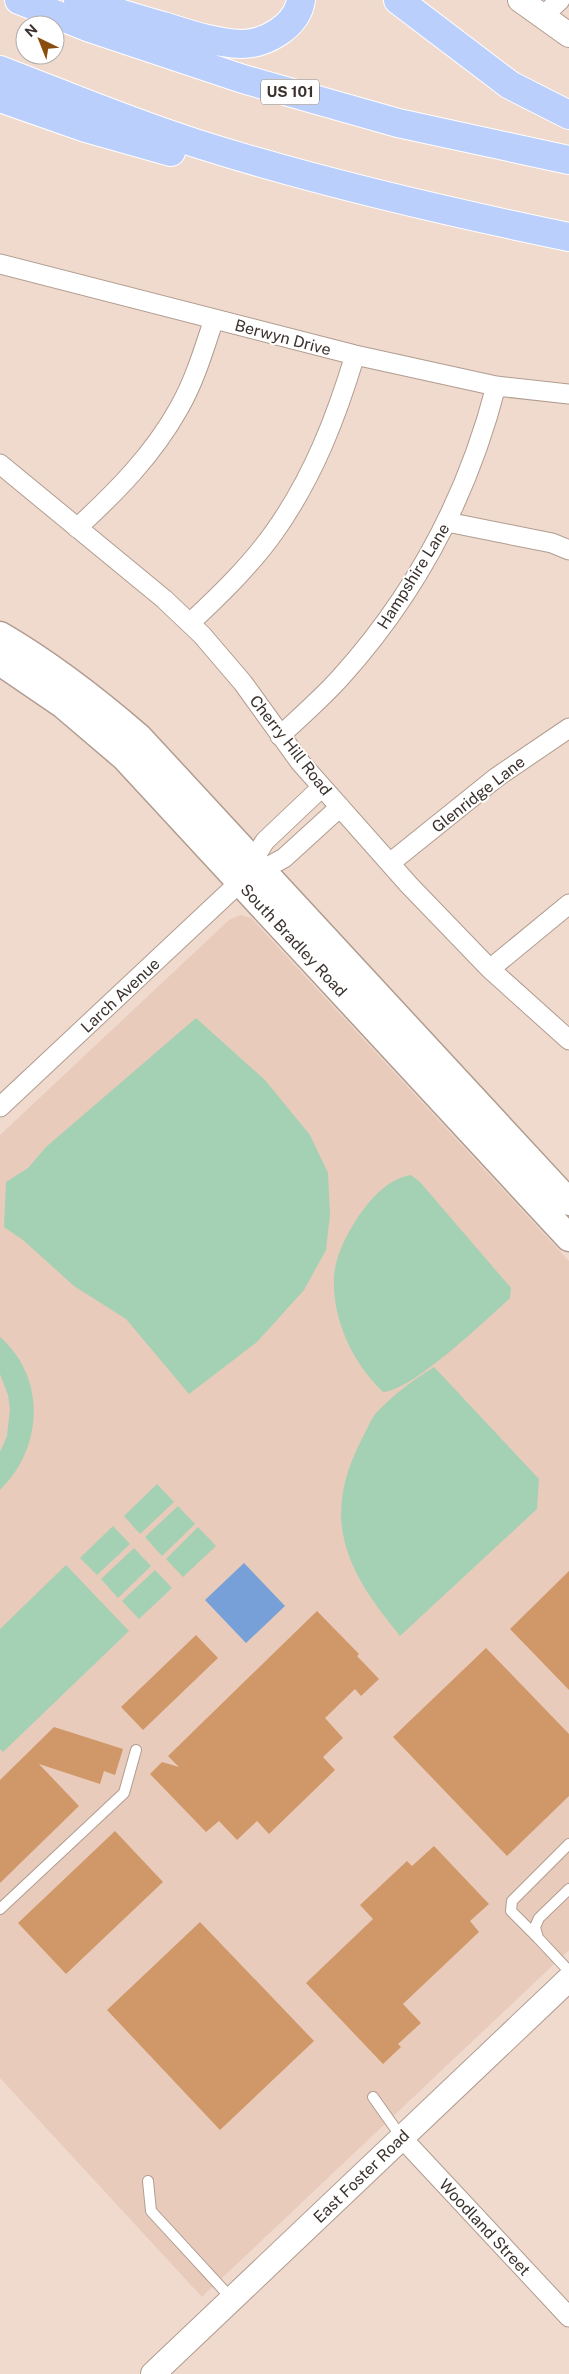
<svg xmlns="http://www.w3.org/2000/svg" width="569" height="2374" font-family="'Public Sans',sans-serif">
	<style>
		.built { fill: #e9cbbb }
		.green { fill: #a4d0b4 }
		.water { fill: #76a0d7 }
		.building { fill: #d09868 }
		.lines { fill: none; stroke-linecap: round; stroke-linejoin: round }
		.service-casing { stroke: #b19c90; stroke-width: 12 }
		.minor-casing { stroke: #b19c90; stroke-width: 21 }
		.tertiary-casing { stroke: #b19c90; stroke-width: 26 }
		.secondary-casing { stroke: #b19c90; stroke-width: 29 }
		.motorway-casing { stroke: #fff; stroke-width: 30 }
		.service { stroke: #fff; stroke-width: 10 }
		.minor { stroke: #fff; stroke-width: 19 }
		.tertiary { stroke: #fff; stroke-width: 24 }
		.secondary { stroke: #fff; stroke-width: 26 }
		.motorway { stroke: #bbcffd; stroke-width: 28 }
		.labels { text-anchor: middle; stroke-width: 4; stroke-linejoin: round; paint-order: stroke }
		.shield { fill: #fff; stroke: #76706c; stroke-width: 1 }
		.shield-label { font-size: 15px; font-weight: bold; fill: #3b322d }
		.street-label { font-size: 16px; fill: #3b322d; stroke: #fff }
	</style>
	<rect width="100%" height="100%" fill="#f0dacd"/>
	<path class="built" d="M240,915L251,918L569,1261V1950L202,2297L0,2078V1135L229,920Z"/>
	<path class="green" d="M196,1018L265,1080L310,1135L328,1173L330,1214L326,1250L304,1290L257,1342L189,1394L126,1319L74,1286L23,1240L4,1227L6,1182L28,1168L46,1147Z
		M411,1175L420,1182L511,1288L510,1298C486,1320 412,1391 383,1392C352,1362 332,1319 334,1276C336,1252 350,1228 363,1210C375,1194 391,1178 411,1175Z
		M0,1337C47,1378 43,1448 0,1490V1452L7,1436L10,1409L8,1395L0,1374Z
		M434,1367L539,1479L537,1509L400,1636C376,1606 350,1573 343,1534C336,1498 349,1462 366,1431C369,1425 372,1417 377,1412C394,1394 413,1380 434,1367Z
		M157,1484L174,1502L140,1534L124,1516Z
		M178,1506L195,1524L162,1556L145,1537Z
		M113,1526L130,1544L97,1575L80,1558Z
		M198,1527L216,1546L183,1577L166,1559Z
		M134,1548L151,1566L118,1598L101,1579Z
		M66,1565L129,1631L3,1752L0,1749V1629Z
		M155,1570L172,1588L139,1619L122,1601Z"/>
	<path class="water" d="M244,1563L285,1606L246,1643L205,1600Z"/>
	<path class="building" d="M569,1571V1690L510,1629Z
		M317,1611L359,1654L357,1656L379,1679L361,1696L355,1689L325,1718L343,1738L323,1757L335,1770L269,1834L257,1821L237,1840L219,1821L206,1832L150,1774L162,1762L179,1767L168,1756Z
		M196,1635L218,1658L143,1730L121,1707Z
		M486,1648L569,1734V1796L507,1856L393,1737Z
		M54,1727L123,1749L115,1775L104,1771L100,1784L39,1764L79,1806L0,1883V1780Z
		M115,1831L163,1882L66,1974L18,1923Z
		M434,1846L489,1904L470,1921L479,1932L403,2004L421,2023L398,2044L401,2047L383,2064L306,1983L373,1919L360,1905L407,1861L412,1866Z
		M200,1922L314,2041L220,2130L107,2010Z"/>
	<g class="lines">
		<defs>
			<path id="service" d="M569,1889L539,1918L535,1927L538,1938L569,1971
				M0,1909L124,1793L136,1750
				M538,1938L511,1911L512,1901L569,1844
				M373,2097L402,2138
				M148,2181L151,2211L232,2299"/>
			<path id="minor" d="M543,16L560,0
				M0,264L355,355L496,386L569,394
				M0,464L164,599L202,635L243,683L300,762L409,885L490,969L569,1040
				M447,522L552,543L569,550
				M77,528C116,492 153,455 179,408C195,380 204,349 214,319
				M190,623C220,595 251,565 275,531C313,477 336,418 355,355
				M280,736C300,717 322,698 340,678C416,594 468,495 496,386
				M390,863L497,777L569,728
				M247,870L265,841L322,787
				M490,969L569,904
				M0,1107L240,882L284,858L340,807
				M402,2138L569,2317"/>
			<path id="tertiary" d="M520,0L569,35
				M153,2374L569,1979"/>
			<path id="secondary" d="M0,635C50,664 95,699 139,737L569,1202
				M0,662L63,705L124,757L569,1238"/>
			<path id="motorway" d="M19,0L90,28L243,79L398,123L569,160
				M78,0C106,9 134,18 163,26C189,34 214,43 241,44C266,44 297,26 301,0
				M398,0L510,85L569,115
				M0,70C65,95 129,122 195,143C317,182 443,211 569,237
				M0,98L86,128L171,152"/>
		</defs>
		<use href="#service" class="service-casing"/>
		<use href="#minor" class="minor-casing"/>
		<use href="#tertiary" class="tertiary-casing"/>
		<use href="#secondary" class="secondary-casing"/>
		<use href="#motorway" class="motorway-casing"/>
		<use href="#service" class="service"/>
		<use href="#minor" class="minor"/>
		<use href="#tertiary" class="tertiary"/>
		<use href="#secondary" class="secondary"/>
		<use href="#motorway" class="motorway"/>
	</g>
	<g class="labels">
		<rect class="shield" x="261" y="79.5" width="58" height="25" rx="4"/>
		<g class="shield-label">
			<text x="290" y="97">US 101</text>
		</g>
		<g class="street-label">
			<text transform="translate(283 337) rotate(15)" y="6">Berwyn Drive</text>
			<text transform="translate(413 576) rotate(-58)" y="6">Hampshire Lane</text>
			<text transform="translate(291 745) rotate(52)" y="6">Cherry Hill Road</text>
			<text transform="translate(478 794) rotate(-38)" y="6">Glenridge Lane</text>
			<text transform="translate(294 940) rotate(47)" y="6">South Bradley Road</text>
			<text transform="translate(120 995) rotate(-43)" y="6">Larch Avenue</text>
			<text transform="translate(361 2176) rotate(-44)" y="6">East Foster Road</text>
			<text transform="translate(485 2227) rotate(47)" y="6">Woodland Street</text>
		</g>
	</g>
	<g transform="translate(40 40) rotate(317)"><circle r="24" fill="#ffffff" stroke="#b1adab"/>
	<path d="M0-4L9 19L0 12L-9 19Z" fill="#8a4d0e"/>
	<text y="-8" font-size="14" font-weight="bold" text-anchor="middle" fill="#3b322d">N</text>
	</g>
</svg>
